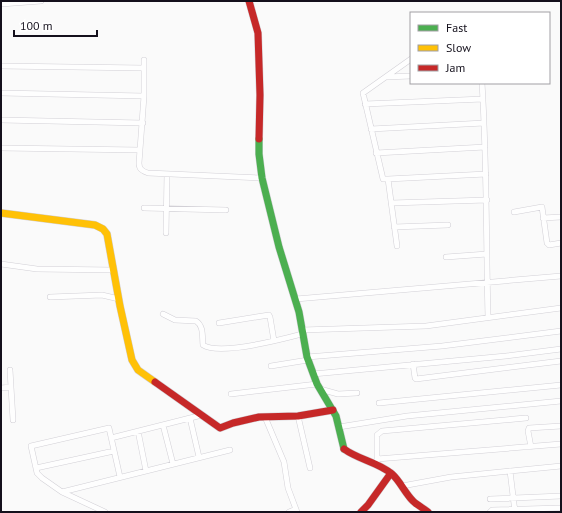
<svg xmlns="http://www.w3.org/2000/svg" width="562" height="513" font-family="'PT Sans',sans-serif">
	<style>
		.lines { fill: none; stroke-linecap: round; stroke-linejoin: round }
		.street-casing { stroke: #d2d0d6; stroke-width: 6 }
		.fast-casing { stroke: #d2d0d6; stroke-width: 8 }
		.slow-casing { stroke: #d2d0d6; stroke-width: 8 }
		.jam-casing { stroke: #d2d0d6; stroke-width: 8 }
		.street { stroke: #fefefe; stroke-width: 5 }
		.fast { stroke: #4caf50; stroke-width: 7 }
		.slow { stroke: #ffc107; stroke-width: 7 }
		.jam { stroke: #c62828; stroke-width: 7 }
	</style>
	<rect width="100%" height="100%" fill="#fafafa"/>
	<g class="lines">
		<defs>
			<path id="street" d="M1,4L41,1
				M144,60V96L139,163C139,169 142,171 148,173L262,178
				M1,66L144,68
				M386,77L411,76
				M482,83C487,161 486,239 488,317
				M1,93L144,96
				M365,104L483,99
				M1,120L143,123
				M371,129L484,123
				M1,148L140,150
				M376,153L485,147
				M388,179L486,174
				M391,203L487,200
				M144,208L226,210
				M514,212L542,207L547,243L549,245L561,243
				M543,218L561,217
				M394,227L448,225
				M166,233L167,174
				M397,246L388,179H383L363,93L411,59
				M446,257L487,254
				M1,264L37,269L113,270
				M50,297L102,295L119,299
				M296,299L561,276
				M163,314L175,320L196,321C204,326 202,337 203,345C220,356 283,339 302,334
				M219,323L269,315L270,317L274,341
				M302,330L426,326L561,308
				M307,357L442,346L561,331
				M413,364L415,378L416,379L561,361
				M271,366L308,360
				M313,374L506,356L561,349
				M11,387L13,420
				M1,388L11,387L10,370
				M320,389L338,394L357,393
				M231,394L317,384
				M379,403L561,385
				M298,416L310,468
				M265,417L284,462L288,488L297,512
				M190,418L199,457
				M163,425L173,464
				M339,427L407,416L561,401
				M138,431L146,471
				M111,438L202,415
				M531,447L528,431L529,428L561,426
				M377,459L561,444
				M377,463V435L382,431L526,418
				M36,468L114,451
				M510,471L515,512
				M402,486L451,477L561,466
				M62,492L230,450
				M490,499L561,496
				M105,512L62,492L42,478L37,473L31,446L109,428L120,477
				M289,512L296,509
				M490,512L492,510L561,508"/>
			<path id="fast" d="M259,139V154L262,178L279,247L299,312L307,357L317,384L336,416L344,449"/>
			<path id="slow" d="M1,213L95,225L103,229L107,234L120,306L132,360L138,370L155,382"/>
			<path id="jam" d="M249,1L258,33L260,95L259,139
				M155,382L220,428L233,423L259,417L298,416L333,410
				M344,449C359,460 378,462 392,474C400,481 405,493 413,501C417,505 423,508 428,512
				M361,512L368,505L391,473"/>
		</defs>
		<use href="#street" class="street-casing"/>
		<use href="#fast" class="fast-casing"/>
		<use href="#slow" class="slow-casing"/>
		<use href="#jam" class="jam-casing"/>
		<use href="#street" class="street"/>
		<use href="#fast" class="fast"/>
		<use href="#slow" class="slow"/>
		<use href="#jam" class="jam"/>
	</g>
	<rect width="562" height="513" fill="none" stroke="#14101c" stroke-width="4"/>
	<rect x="410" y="12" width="140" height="72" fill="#ffffff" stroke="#a19fa4"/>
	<rect x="418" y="25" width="20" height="6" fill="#4caf50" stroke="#a19fa4"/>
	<text x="446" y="32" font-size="12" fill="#14101c">Fast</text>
	<rect x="418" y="45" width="20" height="6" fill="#ffc107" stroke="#a19fa4"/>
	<text x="446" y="52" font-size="12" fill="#14101c">Slow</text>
	<rect x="418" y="65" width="20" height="6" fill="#c62828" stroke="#a19fa4"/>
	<text x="446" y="72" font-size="12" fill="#14101c">Jam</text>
	<path d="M14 30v6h83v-6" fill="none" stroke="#14101c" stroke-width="2"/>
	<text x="20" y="30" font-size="12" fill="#14101c" stroke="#ffffff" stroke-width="3" paint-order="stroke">100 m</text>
</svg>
